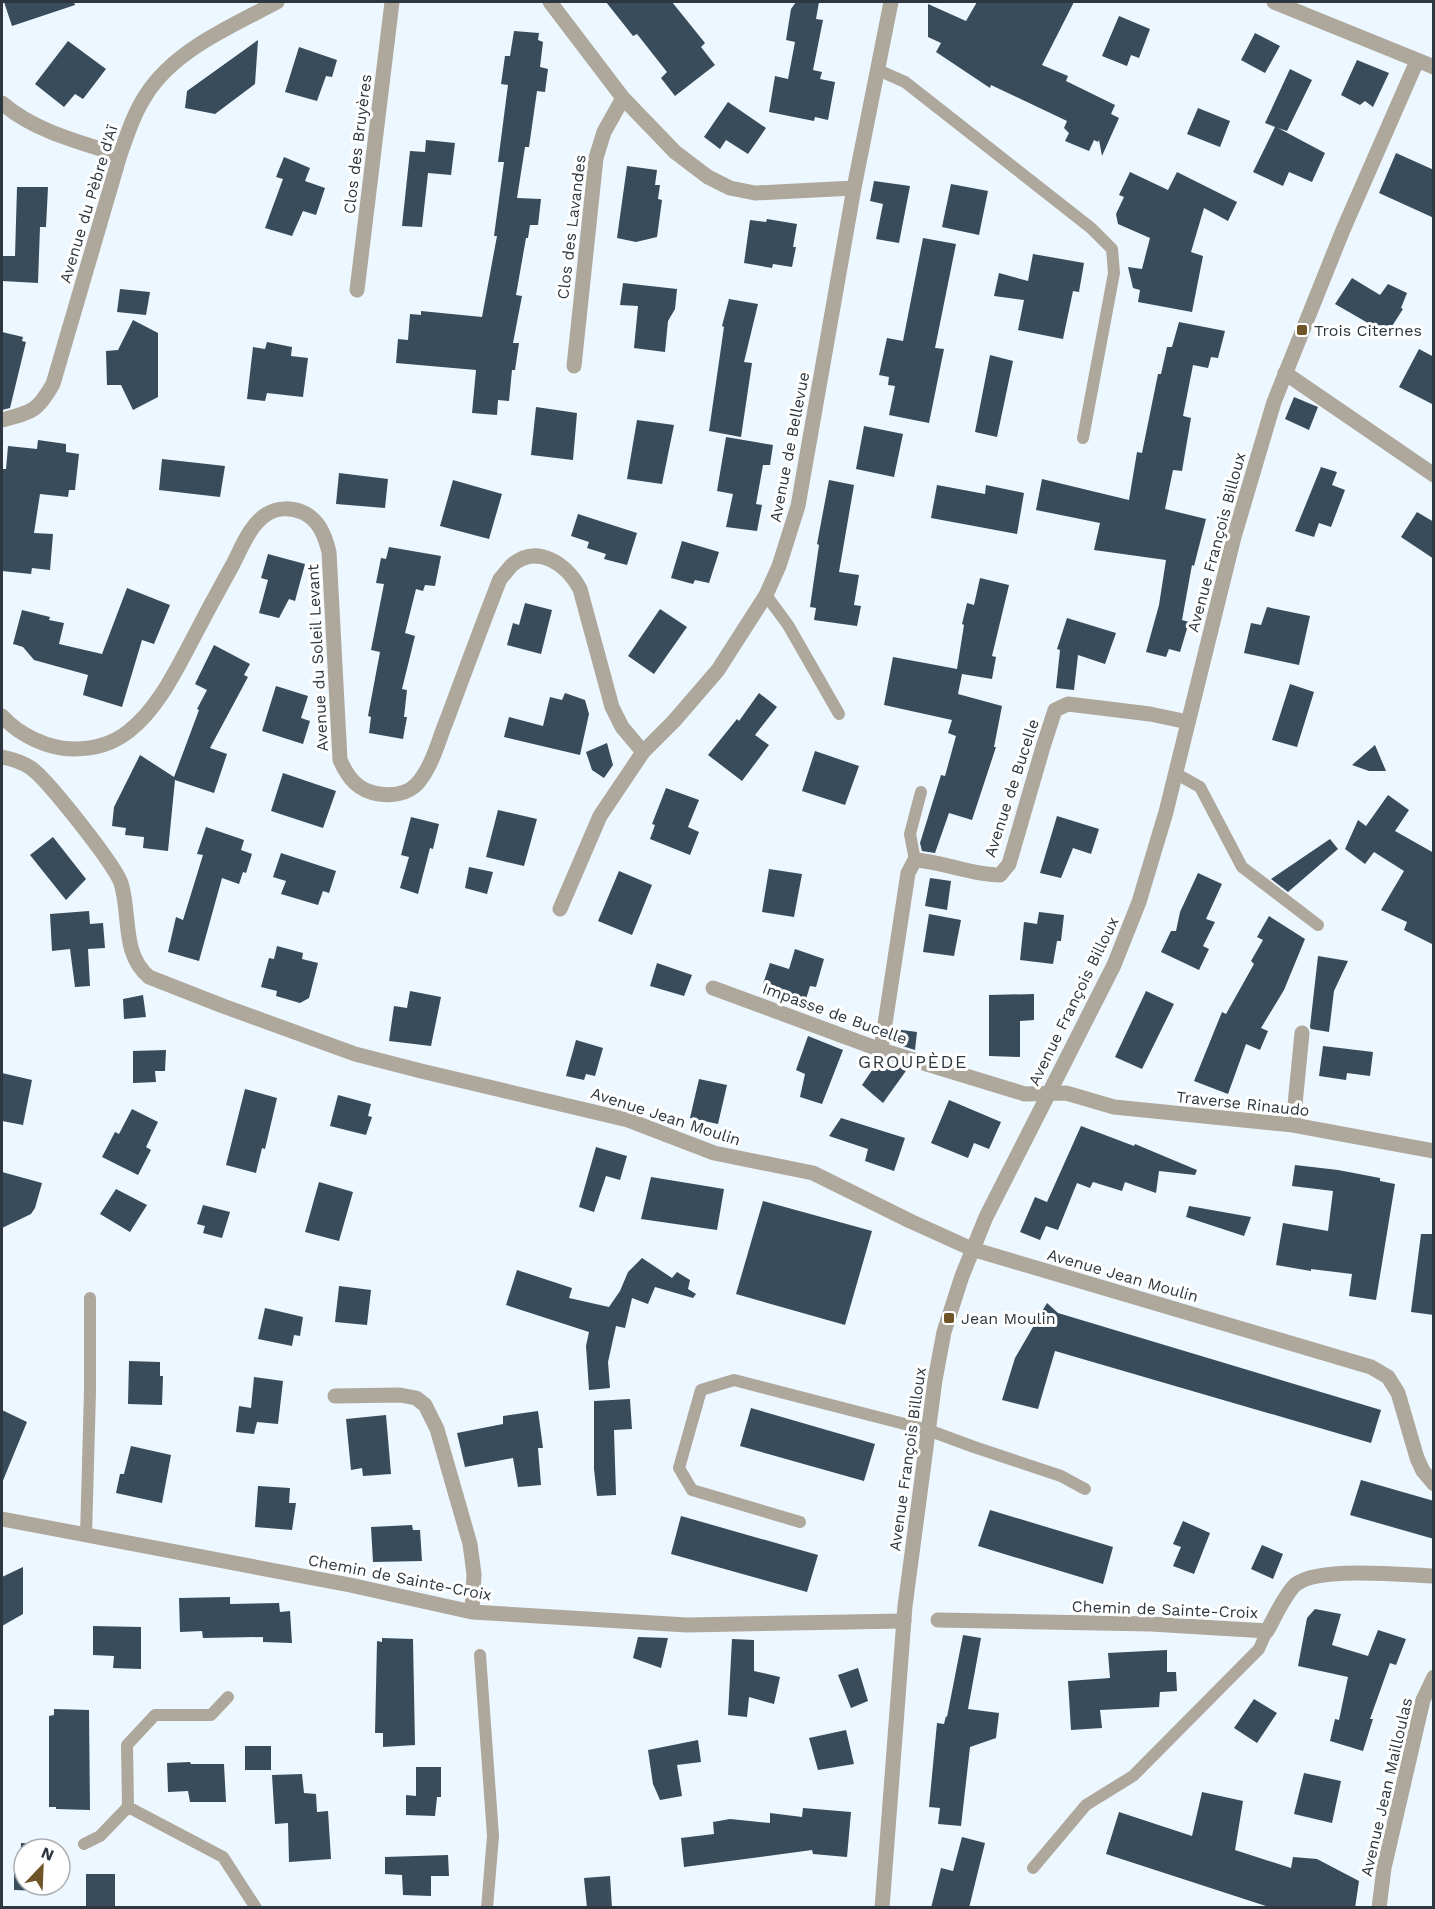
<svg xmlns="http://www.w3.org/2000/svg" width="1435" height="1909" font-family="'Work Sans',sans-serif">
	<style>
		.building { fill: #384c5c }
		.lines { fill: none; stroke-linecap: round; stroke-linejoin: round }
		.service { stroke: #aea79c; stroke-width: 12 }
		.minor { stroke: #aea79c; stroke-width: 15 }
		.tertiary { stroke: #aea79c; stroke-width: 15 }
		.poi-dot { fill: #6e5426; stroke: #fff; stroke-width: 2 }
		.labels { text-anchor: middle; stroke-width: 6; stroke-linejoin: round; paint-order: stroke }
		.street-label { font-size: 16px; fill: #2e373f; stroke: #fff }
		.poi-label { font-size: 16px; fill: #2e373f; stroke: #fff; text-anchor: start }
		.neighbourhood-label { font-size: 18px; letter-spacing: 1.5px; fill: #2e373f; stroke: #fff }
	</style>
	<rect width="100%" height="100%" fill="#edf7ff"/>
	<path class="building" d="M4,2H74L75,5L12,26Z
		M606,2H672L705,43L701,47L715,65L675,96L661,78L667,72L637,34L633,36Z
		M796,2H819L816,19L823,20L813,70L822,72L820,79L835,82L828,120L815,117L814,121L769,112L775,76L788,79L795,42L786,40L791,9Z
		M977,2H1074L1042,65L1068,76L1066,81L1115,105L1111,114L1119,118L1102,156L1099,140L1098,142L1094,140L1089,151L1065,141L1069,133L1064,128L1067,121L991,85L990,88L936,52L941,43L928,37V4L966,21Z
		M1119,16L1150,29L1139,58L1131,55L1127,66L1102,56Z
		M514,31L539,33L538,40L543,42L540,67L548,69L545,92L537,91L529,147H525L517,198L541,199L538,225H530L528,238H526L516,295L522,296L513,343H519L515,370H512L509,401L498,400L497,415L472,413L476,370L396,363L398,339L408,340L410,314L421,315V311L482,317L497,236H494L504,162H498L508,85L501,84L505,56H510Z
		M1255,33L1280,46L1265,73L1241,60Z
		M258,40L255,84L215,114L185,108L187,91Z
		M68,41L106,69L83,99L75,94L64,107L35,84Z
		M299,47L337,60L332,77L326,76L317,101L285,92Z
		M1357,60L1389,73L1373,107L1365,101L1360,105L1341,95Z
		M1290,69L1312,80L1287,131L1278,128L1325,153L1312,182L1289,172L1283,186L1253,172L1275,127L1265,123Z
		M728,102L766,128L748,154L726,140L720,149L704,137Z
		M1198,108L1230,121L1220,147L1187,134Z
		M426,140L455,143L451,175L428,173L422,227L402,226L410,151L425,152Z
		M1396,153L1434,170V218L1379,193Z
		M284,157L310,168L305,181L325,188L316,215L303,211L292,236L265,228L283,179L276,177Z
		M627,166L657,170L655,185H660L658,199L662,200L657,237L636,242L617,238Z
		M1130,172L1168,190L1177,172L1237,202L1228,221L1204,208L1191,252L1203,256L1192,312L1138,302L1140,290L1133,288L1128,267L1142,269L1150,238L1118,224L1116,214L1124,197L1119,195Z
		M874,181L910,186L899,243L876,239L883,204L870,201Z
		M951,184L988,191L979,235L942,227Z
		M17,187H48L46,227H40L38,283L2,281V256H15Z
		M767,219L797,224L793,247H796L792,267L773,264L772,268L744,263L750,220L766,222Z
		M923,238L956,244L935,348L944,349L929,423L889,415L895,386L888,385L889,377L879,375L887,338L903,341Z
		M1033,254L1084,263L1079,292L1073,291L1063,339L1018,330L1024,300L994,296L999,273L1028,281Z
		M1352,278L1380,295L1388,284L1407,293L1401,308L1403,309L1387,334L1335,304Z
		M623,283L677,289L675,309L668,321L665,352L634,348L638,306L620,305Z
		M120,289L150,292L146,315L117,312Z
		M729,299L758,304L744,362L752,363L741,437L709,431L724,327L722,326Z
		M133,320L158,333V397L133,410L121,385H107L106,351L118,350Z
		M1179,322L1225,331L1218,358L1211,357L1208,368L1193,365L1183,416L1191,418L1182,471L1173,470L1165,509L1206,519L1194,566L1192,565L1182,620L1189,622L1180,652L1169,649L1166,657L1146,652L1159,605L1166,560L1094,550L1100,523L1036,510L1042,479L1129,500L1137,452L1142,453L1158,374H1161L1167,347H1172Z
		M2,332L23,337L22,341L26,342L10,408L2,410Z
		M267,342L292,347L291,356L308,358L303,397L267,393L265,401L247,399L253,347L265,349Z
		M1419,349L1434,357V405L1399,387Z
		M990,355L1013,361L997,437L975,432Z
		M1294,397L1318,407L1309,430L1285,419Z
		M536,407L577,413L573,460L531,455Z
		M637,420L674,425L662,484L627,479Z
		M864,426L903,434L894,477L856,469Z
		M726,437L773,445L770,465H763L756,504L762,505L757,531L726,527L733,494L717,491Z
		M38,440L66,444V452L79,454L75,490H69L68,497L40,494L34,533L53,534L50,570L32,568L31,574L2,571L3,553L2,552V469H6L8,446L37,449Z
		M162,459L225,466L220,497L159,490Z
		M1321,467L1337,472L1332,485L1345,490L1331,527L1319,523L1314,537L1295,531Z
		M339,473L388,479L385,508L336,504Z
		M453,480L502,494L489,539L440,526Z
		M829,480L854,485L839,572L859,575L854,605L861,606L857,626L814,620L816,608L810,607L819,545L817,544Z
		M937,485L985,494L986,485L1024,493L1017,534L931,518Z
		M1417,512L1434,522V559L1401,537Z
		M578,514L637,533L627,565L604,559L606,554L587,548L589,542L571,536Z
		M682,541L719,552L709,583L695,580L693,584L671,578Z
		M389,547L441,556L435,586L425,585L423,591L416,589L405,633L415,636L402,689L407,690L404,717H407L403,739L369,733L371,717L368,716L380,652L371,650L384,584L376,583L381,558L386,559Z
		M268,554L305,564L295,601L289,599L279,618L259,613L268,580L261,578Z
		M980,578L1009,585L992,656L996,657L992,679L962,674L958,694L1002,706L994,747H996L972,820L949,813L935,853L922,851L920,843L941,775L945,776L956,736L948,733L952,720L884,705L893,657L957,669L964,625L962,624L967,603L974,605Z
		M127,588L170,605L154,644L142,640L122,707L83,695L88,675L34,660L23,647L13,644L22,610L50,617L49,620L64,623L59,644L102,654Z
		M525,603L552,610L541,654L507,645L513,623L519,625Z
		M1267,607L1310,616L1299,665L1244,653L1251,623L1261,625Z
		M660,609L687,627L654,674L628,656Z
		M1067,618L1116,633L1105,664L1078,655L1074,690L1056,688L1060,650L1057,649Z
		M214,645L250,664L244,675L248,677L210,748L227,754L214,793L175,780L168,851L143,848L144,837L125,835L126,828L112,826L114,807L140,755L174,777L199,710L197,709L207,690L195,684Z
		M1290,684L1314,692L1297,747L1272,740Z
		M276,686L308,696L301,718L310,721L303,744L262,731Z
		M565,693L585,700L589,714L580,755L504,737L509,717L543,726L550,697L562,700Z
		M759,693L777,707L755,735L769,745L742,781L708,755L737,719L739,721Z
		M607,743L613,765L604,778L592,770L586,752Z
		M1375,745L1386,771H1369L1352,765Z
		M815,751L859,766L845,805L802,791Z
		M283,773L336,791L323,828L271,811Z
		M666,788L699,800L688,827L699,832L690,855L650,839L655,825L652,824Z
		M1388,795L1409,810L1395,831L1434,853V945L1404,930L1407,922L1381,910L1404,871L1374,852L1365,864L1345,849L1358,820L1366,826Z
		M498,810L537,819L524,866L486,857Z
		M1057,816L1099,829L1091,854L1073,848L1061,878L1040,873Z
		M411,817L439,824L433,849L430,848L418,894L400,888L409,857L401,855Z
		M206,827L244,840L241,850L252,854L246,873L243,872L239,884L222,878L199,961L168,952L176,917L183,920L203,855L197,854Z
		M53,837L86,879L66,900L30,855Z
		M1330,839L1338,849L1288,892L1271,879Z
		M281,853L336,871L329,893L323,891L318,905L281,894L286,881L273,877Z
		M469,867L493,872L487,894L465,888Z
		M769,869L802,874L794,917L762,912Z
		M619,871L652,885L632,935L598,921Z
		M1198,873L1222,884L1206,919L1215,922L1203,946L1209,949L1199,970L1161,952L1171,931H1176L1180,912Z
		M930,878L951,881L947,910L925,906Z
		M89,911L90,924L103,923L105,948L88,949L90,986L75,987L70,949L52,951L50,914Z
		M1039,912L1064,915L1061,941H1057L1053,964L1020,960L1024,922L1037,924Z
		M929,914L961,920L954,956L923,952Z
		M1269,916L1305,939L1284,990L1261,1028L1268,1031L1260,1050L1246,1044L1228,1094L1194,1081L1222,1012L1226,1014L1254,964L1251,961L1263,940L1257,937Z
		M277,946L303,953L302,959L318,963L309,998L300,1003L276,996L277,991L261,987L269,958L274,959Z
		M795,949L824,959L816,987L810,986L806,999L763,984L770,963L789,969Z
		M1318,956L1348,961L1334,991L1329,1032L1311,1029L1310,1027Z
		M657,963L692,975L684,996L650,986Z
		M410,991L441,997L431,1046L389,1041L394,1006L407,1008Z
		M1146,991L1174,1004L1142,1069L1115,1057Z
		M1034,994V1020L1020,1021V1057L989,1056V995Z
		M143,995L146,1017L124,1019L123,999Z
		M895,1029L917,1032L915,1050L893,1043Z
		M808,1036L843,1050L822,1104L800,1097L805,1074L796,1070Z
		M576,1040L603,1048L595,1076L586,1074L584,1080L566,1076Z
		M1323,1046L1373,1052L1370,1076L1347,1073L1346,1080L1319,1076Z
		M166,1050L165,1071H155L156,1082L133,1083V1051Z
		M879,1060L908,1068L883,1103L862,1085Z
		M2,1073L32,1080L23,1125L2,1121Z
		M699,1079L727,1085L718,1124L690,1118Z
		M245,1089L277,1098L265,1149L262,1148L256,1173L226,1165Z
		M338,1095L371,1104L368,1116L372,1117L366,1135L330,1126Z
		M949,1100L1001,1122L989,1149L974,1143L968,1158L931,1143Z
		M132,1109L158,1122L146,1147L151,1150L138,1175L102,1157L115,1132L119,1134Z
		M841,1118L905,1138L894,1171L865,1161L868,1149L829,1136Z
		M1081,1126L1134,1146L1135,1144L1197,1170L1195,1175L1159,1171L1156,1193L1125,1182L1122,1191L1093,1182L1090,1188L1077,1183L1058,1230L1046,1226L1040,1240L1020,1232L1035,1197L1047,1202Z
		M596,1147L627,1156L620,1180L606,1176L594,1212L579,1207Z
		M1295,1165L1338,1170L1380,1178V1181L1395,1184L1376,1300L1349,1296L1352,1274L1311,1269V1271L1276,1265L1283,1223L1328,1231L1333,1191L1292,1186Z
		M2,1172L42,1183L35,1208L31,1214L2,1228Z
		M651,1177L724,1189L717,1230L641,1219Z
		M319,1182L353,1192L339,1241L305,1232Z
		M116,1189L147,1205L130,1232L100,1214Z
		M763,1201L872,1231L845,1325L736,1294Z
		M203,1205L230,1212L222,1238L203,1233L205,1226L197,1224Z
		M1189,1206L1251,1217L1244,1236L1186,1217Z
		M1421,1234H1434V1315L1411,1312Z
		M642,1258L672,1278L677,1272L690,1280L688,1289L696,1294L693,1298L655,1287L648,1304L632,1298L625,1328L616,1326L608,1362L610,1388L589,1390L586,1346L589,1332L506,1305L517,1270L572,1288L569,1298L609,1307L620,1291L628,1272Z
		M339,1286L371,1290L367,1325L335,1322Z
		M1047,1303L1058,1313L1381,1410L1371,1443L1055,1351L1038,1409L1002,1400L1015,1358Z
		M265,1308L303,1317L300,1336L294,1335L292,1346L258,1339Z
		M129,1361L160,1362V1376H163L162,1405L128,1404Z
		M254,1377L283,1381L278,1424L257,1422L254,1434L236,1432L239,1406L251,1408Z
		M630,1399L632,1429L614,1430L616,1495L597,1496L594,1469V1401Z
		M751,1408L875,1444L864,1481L740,1446Z
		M2,1410L27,1422L2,1483Z
		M538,1411L543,1448H538L541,1485L518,1487L513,1458L465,1467L457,1433L503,1424V1416Z
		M386,1415L391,1474L363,1476L362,1468L351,1470L346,1419Z
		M131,1446L171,1455L162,1503L116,1493L120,1474H124Z
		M1361,1480L1434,1501V1539L1350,1515Z
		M258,1486L290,1488L289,1503H296L292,1530L255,1527Z
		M990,1510L1113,1547L1103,1584L978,1546Z
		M681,1516L818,1555L807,1592L671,1554Z
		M1183,1521L1210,1533L1194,1574L1173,1566L1181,1547L1173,1544Z
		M412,1525L413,1530H420L422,1561L373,1562L371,1527Z
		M1262,1545L1283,1554L1273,1579L1251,1569Z
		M23,1567V1614L2,1626V1577Z
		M230,1597V1604L279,1603L280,1612L290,1611L292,1643L263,1642V1637L203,1638L202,1631L180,1632L179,1598Z
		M1315,1609L1341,1614L1332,1645L1368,1656L1378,1630L1406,1639L1396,1665L1390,1663L1370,1719H1373L1363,1751L1330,1741L1335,1719L1339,1720L1348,1677L1298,1666L1307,1618Z
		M93,1626L141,1627V1669L113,1668L114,1656L93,1655Z
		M963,1635L981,1638L968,1709L999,1713L996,1738L970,1747L961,1826L938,1824L940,1808L929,1807L937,1723L944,1724L946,1716L947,1717Z
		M638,1637L668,1638L661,1668L633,1658Z
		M382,1638L413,1639L415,1745L383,1747V1733H375L377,1641L382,1642Z
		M732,1639L754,1640V1671L780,1677L774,1704L749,1697L747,1717L728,1715Z
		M1167,1650V1672H1176L1177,1691L1160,1692L1159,1707L1100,1710L1102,1728L1071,1730L1068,1681L1110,1678L1108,1653Z
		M858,1668L868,1701L851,1708L838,1675Z
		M1254,1699L1277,1713L1257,1743L1234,1728Z
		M54,1709L89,1710L90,1810L56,1809V1807H49V1716L54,1715Z
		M846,1730L854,1764L818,1770L809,1738Z
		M698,1740L701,1762L677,1765L682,1796L660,1800L653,1784L648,1750Z
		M245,1746H271V1770H245Z
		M190,1762L191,1764H224L226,1802H190L188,1791L168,1792L167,1763Z
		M416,1767H441V1797H437L435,1816L406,1815V1795L416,1796Z
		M1304,1773L1341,1781L1332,1823L1294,1814Z
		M302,1774L304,1793L316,1794L317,1812L328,1811L331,1859L289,1862L288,1823L275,1824L272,1775Z
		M1202,1792L1243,1801L1235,1850L1291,1868L1293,1857L1317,1859L1359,1881L1355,1908H1272L1106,1854L1119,1812L1192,1836Z
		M803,1808L851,1812L847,1857L813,1854L812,1850L684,1867L681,1838L714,1834L713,1822L730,1819L770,1823V1813L802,1817Z
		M962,1837L985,1843L969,1908H931L941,1868L953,1871Z
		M21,1843L48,1844V1849H24V1885H46L45,1891L14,1890V1870L20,1869Z
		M448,1855L449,1876H431V1896L403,1895L402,1875L385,1874V1857Z
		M86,1874H115V1908H86Z
		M610,1876L612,1908H587L584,1878Z"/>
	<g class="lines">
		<path class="service" d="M878,70L905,82L1091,228L1112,249L1114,273L1083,438
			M766,595L788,625L839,714
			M1175,773L1200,787L1242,867L1318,925
			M915,860L910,834L921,792
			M800,1522L692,1490L679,1468L701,1390L734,1380L928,1430L974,1447L1061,1476L1085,1489
			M86,1536L90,1391V1298
			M480,1655L493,1836L487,1908
			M228,1697L211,1715H155L127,1745L128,1807L223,1857L256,1908
			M84,1844L100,1836L128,1807
			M1033,1868L1086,1805L1133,1776L1259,1649L1267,1631"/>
		<path class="minor" d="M550,2L623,98L675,152L708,177L730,188L755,193L854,188
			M2,103C34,131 79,142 120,155
			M357,290L392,2
			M574,366L596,158L604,132L623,98
			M1285,373L1434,475
			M2,420C32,412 37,412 53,384L120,155C127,135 134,113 146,95C174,50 232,26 277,2
			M2,716C19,735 48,749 74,749C94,749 113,744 129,731C156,710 173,676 189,646C203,619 217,593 232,566C241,549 250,524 267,514C278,507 292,508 302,512C319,519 325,536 329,552L340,760C348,778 358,791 379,794C392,796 407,794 417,784C433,766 439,738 448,717C465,671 482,625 500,579C504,575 508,569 512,565C538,543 567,565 580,589L612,707L622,727L643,752
			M2,757C12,759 22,762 31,768C48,780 114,864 121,883C131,915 121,953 149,977L223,1006L355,1054L421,1071L628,1120L714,1153L813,1173L910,1221L972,1249L1371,1367L1388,1377L1398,1393L1417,1458L1423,1471L1434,1484
			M560,909L600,816L643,752L674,721L718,670L766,595L779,566L798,506L854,188L891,2
			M713,988L881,1050L1025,1094L1066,1093L1114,1107L1293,1125L1434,1151
			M881,1050L908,873L915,860C945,862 971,875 1000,875L1009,864L1043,747L1055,710L1068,704L1150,714L1188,722
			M1293,1125L1302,1033
			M335,1396L400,1395L416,1398L425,1405L437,1429L470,1544L474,1574L472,1612
			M2,1519L350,1585L472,1612L687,1625L904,1621
			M938,1620L1151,1624L1267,1631C1275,1617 1282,1600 1293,1587C1311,1565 1404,1575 1434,1576
			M1379,1908L1384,1868L1423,1700L1434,1677"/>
		<path class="tertiary" d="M1274,2L1434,67
			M882,1908L905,1606L935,1380L944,1332L962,1276L986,1217L1114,965L1139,902L1166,812L1234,537L1274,402L1343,230L1417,61"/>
	</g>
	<g class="poi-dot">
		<rect x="1296" y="324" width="12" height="12" rx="3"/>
		<rect x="943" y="1312" width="12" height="12" rx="3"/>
	</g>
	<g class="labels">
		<g class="street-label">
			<text transform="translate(357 144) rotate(-83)" y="6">Clos des Bruyères</text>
			<text transform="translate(88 204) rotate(-73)" y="6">Avenue du Pèbre d'Aï</text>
			<text transform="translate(571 227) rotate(-83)" y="6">Clos des Lavandes</text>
			<text transform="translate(789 447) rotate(-79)" y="6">Avenue de Bellevue</text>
			<text transform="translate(1216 542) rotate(-75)" y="6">Avenue François Billoux</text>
			<text transform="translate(317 658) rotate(-93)" y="6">Avenue du Soleil Levant</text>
			<text transform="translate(1011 788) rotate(-72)" y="6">Avenue de Bucelle</text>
			<text transform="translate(1073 1001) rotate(-64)" y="6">Avenue François Billoux</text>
			<text transform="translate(835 1013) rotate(20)" y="6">Impasse de Bucelle</text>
			<text transform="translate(1243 1103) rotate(6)" y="6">Traverse Rinaudo</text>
			<text transform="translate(666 1116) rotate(18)" y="6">Avenue Jean Moulin</text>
			<text transform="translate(1123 1275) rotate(16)" y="6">Avenue Jean Moulin</text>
			<text transform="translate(907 1459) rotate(-82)" y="6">Avenue François Billoux</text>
			<text transform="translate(400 1577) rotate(11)" y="6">Chemin de Sainte-Croix</text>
			<text transform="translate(1165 1609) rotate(2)" y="6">Chemin de Sainte-Croix</text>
			<text transform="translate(1386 1787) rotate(-77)" y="6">Avenue Jean Mailloulas</text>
		</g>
		<g class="poi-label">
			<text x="1314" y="336">Trois Citernes</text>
			<text x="961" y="1324">Jean Moulin</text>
		</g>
		<g class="neighbourhood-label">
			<text x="913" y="1068">GROUPÈDE</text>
		</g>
	</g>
	<rect width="1435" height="1909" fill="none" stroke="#2e373f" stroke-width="6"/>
	<g transform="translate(42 1867) rotate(23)"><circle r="28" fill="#ffffff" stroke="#abafb2" stroke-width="1.5"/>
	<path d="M0-4.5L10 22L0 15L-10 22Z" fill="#6e5426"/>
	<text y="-9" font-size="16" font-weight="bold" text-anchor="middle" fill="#2e373f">N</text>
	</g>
</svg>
